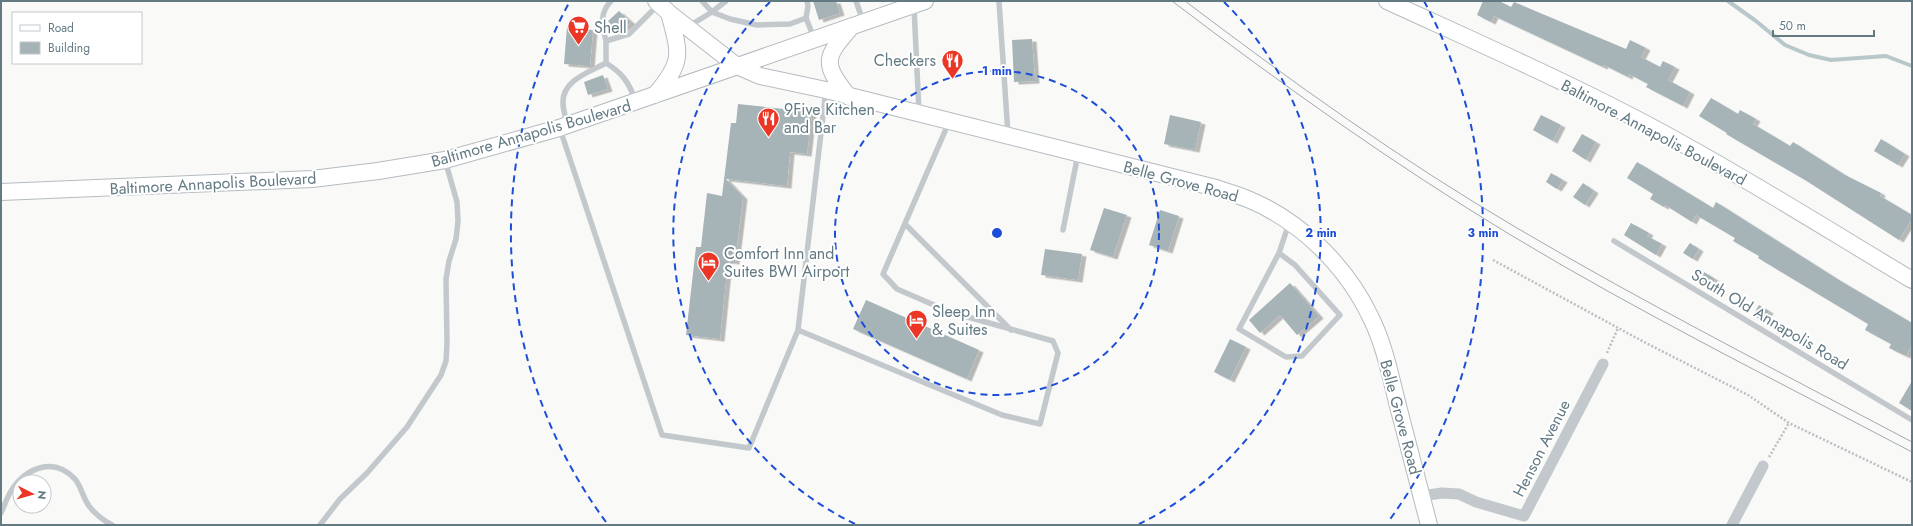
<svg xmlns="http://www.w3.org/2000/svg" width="1913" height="526" font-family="Jost,sans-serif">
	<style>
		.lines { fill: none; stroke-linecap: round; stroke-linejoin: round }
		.stream { stroke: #b8c8ca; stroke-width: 4 }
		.building { fill: #a6b3b7; filter: url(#shadow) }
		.secondary-casing { stroke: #b4bcc0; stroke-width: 18 }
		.path { stroke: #babfc1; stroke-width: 2.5; stroke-dasharray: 2 2; stroke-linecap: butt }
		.service { stroke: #c2c8cb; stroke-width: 5.5 }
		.minor { stroke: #c2c8cb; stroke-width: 11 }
		.secondary { stroke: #fff; stroke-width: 16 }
		.tram { stroke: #a1abaf; stroke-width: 1 }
		.ring { fill: none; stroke: #1d4ed8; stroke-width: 2; stroke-dasharray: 7 5 }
		.labels { text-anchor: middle; stroke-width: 4; stroke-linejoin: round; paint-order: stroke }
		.poi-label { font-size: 16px; fill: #637a83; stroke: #fff; text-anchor: start }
		.street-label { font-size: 16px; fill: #637a83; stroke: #fff }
		.centre { fill: #1d4ed8; stroke: #fff; stroke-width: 2 }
		.ring-label { font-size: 12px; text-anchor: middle; font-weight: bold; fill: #1d4ed8; stroke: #fff; stroke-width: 4; stroke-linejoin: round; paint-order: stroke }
	</style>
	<defs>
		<filter id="shadow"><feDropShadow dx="4.5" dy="2.5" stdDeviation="0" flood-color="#0004"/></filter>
	</defs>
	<rect width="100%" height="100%" fill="#f9f9f7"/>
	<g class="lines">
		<path class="stream" d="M1728,1L1756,21L1785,45L1809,55L1831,60L1886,56L1912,66"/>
	</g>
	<path class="building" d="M813,1H836L840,13L819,20Z
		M1483,1H1499L1511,7L1514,2L1626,49L1630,40L1646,48L1641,57L1660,67L1663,61L1675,67L1668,80L1690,92L1683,106L1646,87L1648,84L1629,74L1628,77L1604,65L1603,67L1494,16L1491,22L1477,15Z
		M619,11L631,22L618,33L608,21Z
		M567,27L593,30L590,66L564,64Z
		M1032,39L1035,81L1014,82L1012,40Z
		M603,75L608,89L588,95L584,82Z
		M1711,98L1738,114L1740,110L1756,119L1753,124L1790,146L1793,142L1845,175L1881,193L1880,196L1912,215V219L1899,240L1805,180L1726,134L1727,133L1699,116Z
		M738,104L812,112L807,154L790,152L787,186L726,179L743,197L735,262L728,261L720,339L686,335L696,247H701L707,193L722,196L731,123H736Z
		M1170,115L1201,122L1195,150L1164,144Z
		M1541,115L1561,125L1553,141L1533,130Z
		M1582,134L1596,142L1586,160L1572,151Z
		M1881,139L1905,154L1898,165L1874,151Z
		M1637,162L1713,208L1716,202L1839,280L1912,323V345L1906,356L1889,348L1891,344L1865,330L1868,324L1758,258L1759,256L1733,241L1735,238L1696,215L1692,222L1665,205L1664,207L1650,199L1653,194L1627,178Z
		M1551,173L1563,180L1557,189L1546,182Z
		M1583,183L1594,191L1585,205L1573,197Z
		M1104,208L1127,215L1113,257L1090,250Z
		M1160,210L1179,216L1168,251L1149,245Z
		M1631,223L1649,233L1647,236L1662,244L1656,255L1624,235Z
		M1690,243L1699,249L1693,259L1683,253Z
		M1045,249L1082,254L1078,280L1041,275Z
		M1704,272L1715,279L1709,289L1698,282Z
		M1290,283L1319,316L1297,335L1280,315L1260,333L1249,320Z
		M866,300L979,350L967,379L853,329Z
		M1759,305L1769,311L1763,321L1753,315Z
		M1230,339L1246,347L1230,380L1214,372Z
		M1912,381V411L1899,403Z"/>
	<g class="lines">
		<defs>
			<path id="secondary" d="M656,1L669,13L737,66L760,76L826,90L1216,188C1227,192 1239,195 1250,200C1302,222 1347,267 1371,318C1384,344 1390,374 1397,402C1408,443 1418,484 1429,525
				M1387,1C1485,46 1586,90 1681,143C1759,186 1835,234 1912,280
				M655,95C684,61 680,54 669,13
				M849,97C822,63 824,58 852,26
				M1,192L312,179L378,171L445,160L559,128L925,1"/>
		</defs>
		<use href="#secondary" class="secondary-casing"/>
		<path class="path" d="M1493,260L1644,342L1748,395L1789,423L1912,482
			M1607,353L1618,328
			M1769,457L1789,423"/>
		<path class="service" d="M611,1C599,14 602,25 606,41L629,34L659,4
			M702,1L712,12L730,19L757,25L790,24L806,18L808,6L807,1
			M856,1L863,21
			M999,1L1008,134
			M914,7L919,112
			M806,18L814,38
			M689,26L712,12L726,1
			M606,41V63
			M567,125C566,118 563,110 563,103C562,80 590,72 606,63C622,73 629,82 635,100
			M560,129L662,435L749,448L798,330L826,90
			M905,224L1011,330
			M1063,230L1078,154
			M1614,241L1912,420
			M1279,253L1295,265L1340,315L1302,356L1286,357L1239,329L1279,253L1289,223
			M798,330L1002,415L1040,424L1058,353L1053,341L950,312L897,289L883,274L949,122
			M1,513C4,506 7,498 11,491C26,468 53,456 75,479C81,486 83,498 89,506C94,513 104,521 112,525
			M320,525L340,499L367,473L407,427L441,375L446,361L447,343L446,279L449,261L456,239L458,221L457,202L445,160"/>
		<path class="minor" d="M1421,496L1442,493L1459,494L1476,502L1524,516L1603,364
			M1732,525L1763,466"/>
		<use href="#secondary" class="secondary"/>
		<path class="tram" d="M1172,1C1281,84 1392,163 1509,234C1640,313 1777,381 1912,452
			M1185,1C1292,82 1401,160 1517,228C1646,304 1780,372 1912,442"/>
	</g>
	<g class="ring">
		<circle cx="997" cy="233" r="162"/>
		<path d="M855 524A324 324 0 0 1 770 2M1224 2A324 324 0 0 1 1139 524"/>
		<path d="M606 522A486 486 0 0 1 570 1M1424 1A486 486 0 0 1 1388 522"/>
	</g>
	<defs>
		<symbol id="supermarket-pin" viewBox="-11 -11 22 30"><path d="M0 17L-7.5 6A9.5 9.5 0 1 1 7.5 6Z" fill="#eb3626" stroke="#fff"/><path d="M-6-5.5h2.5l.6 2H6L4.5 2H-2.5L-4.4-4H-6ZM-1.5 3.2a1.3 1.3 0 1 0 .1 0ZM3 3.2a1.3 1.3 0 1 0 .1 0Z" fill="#fff"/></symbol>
		<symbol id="restaurant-pin" viewBox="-11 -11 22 30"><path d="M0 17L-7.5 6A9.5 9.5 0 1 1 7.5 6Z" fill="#eb3626" stroke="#fff"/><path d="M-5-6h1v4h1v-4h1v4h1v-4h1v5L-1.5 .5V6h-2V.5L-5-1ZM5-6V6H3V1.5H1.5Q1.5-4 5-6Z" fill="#fff"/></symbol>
		<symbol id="hotel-pin" viewBox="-11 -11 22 30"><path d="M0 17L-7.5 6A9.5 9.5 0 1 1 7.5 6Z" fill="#eb3626" stroke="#fff"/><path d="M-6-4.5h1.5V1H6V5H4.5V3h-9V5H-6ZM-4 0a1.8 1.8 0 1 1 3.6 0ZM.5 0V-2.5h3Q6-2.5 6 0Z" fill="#fff"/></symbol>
	</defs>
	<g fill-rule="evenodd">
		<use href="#supermarket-pin" x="566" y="14" width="25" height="34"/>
		<use href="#restaurant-pin" x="940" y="48" width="25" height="34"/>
		<use href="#restaurant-pin" x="756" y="106" width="25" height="34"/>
		<use href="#hotel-pin" x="696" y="250" width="25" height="34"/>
		<use href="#hotel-pin" x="904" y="308" width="25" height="34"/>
	</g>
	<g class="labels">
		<g class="poi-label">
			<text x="594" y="33">Shell</text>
			<text x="936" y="66" text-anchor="end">Checkers</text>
			<text x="784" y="115">9Five Kitchen<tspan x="784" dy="18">and Bar</tspan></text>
			<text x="724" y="259">Comfort Inn and<tspan x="724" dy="18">Suites BWI Airport</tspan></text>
			<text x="932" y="317">Sleep Inn<tspan x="932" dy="18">&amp; Suites</tspan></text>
		</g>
		<g class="street-label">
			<text transform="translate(1654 132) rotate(28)" y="6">Baltimore Annapolis Boulevard</text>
			<text transform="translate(531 133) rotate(-16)" y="6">Baltimore Annapolis Boulevard</text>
			<text transform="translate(1181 181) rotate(15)" y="6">Belle Grove Road</text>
			<text transform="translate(213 183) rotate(-3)" y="6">Baltimore Annapolis Boulevard</text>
			<text transform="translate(1770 319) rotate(31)" y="6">South Old Annapolis Road</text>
			<text transform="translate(1401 417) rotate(75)" y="6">Belle Grove Road</text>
			<text transform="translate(1541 448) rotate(-63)" y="6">Henson Avenue</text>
		</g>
	</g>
	<circle cx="997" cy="233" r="6" class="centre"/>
	<g class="ring-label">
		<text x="997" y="75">1 min</text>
		<text x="1321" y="237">2 min</text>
		<text x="1483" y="237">3 min</text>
	</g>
	<rect width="1913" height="526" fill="none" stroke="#637a83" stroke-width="4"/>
	<rect x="12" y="12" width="130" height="52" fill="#ffffff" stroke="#c1cacd"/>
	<rect x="20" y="25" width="20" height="6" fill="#ffffff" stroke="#c1cacd"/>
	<text x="48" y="32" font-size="12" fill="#637a83">Road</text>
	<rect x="20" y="42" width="20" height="12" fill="#a6b3b7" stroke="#c1cacd"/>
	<text x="48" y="52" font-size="12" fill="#637a83">Building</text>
	<g transform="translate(32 494) rotate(96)"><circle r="19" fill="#ffffff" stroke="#c1cacd"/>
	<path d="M0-3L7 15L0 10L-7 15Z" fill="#eb3626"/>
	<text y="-6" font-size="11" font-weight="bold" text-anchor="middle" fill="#637a83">N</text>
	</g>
	<path d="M1773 30v6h101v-6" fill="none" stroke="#637a83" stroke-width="2"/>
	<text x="1779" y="30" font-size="12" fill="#637a83" stroke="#ffffff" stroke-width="3" paint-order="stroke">50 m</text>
</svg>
